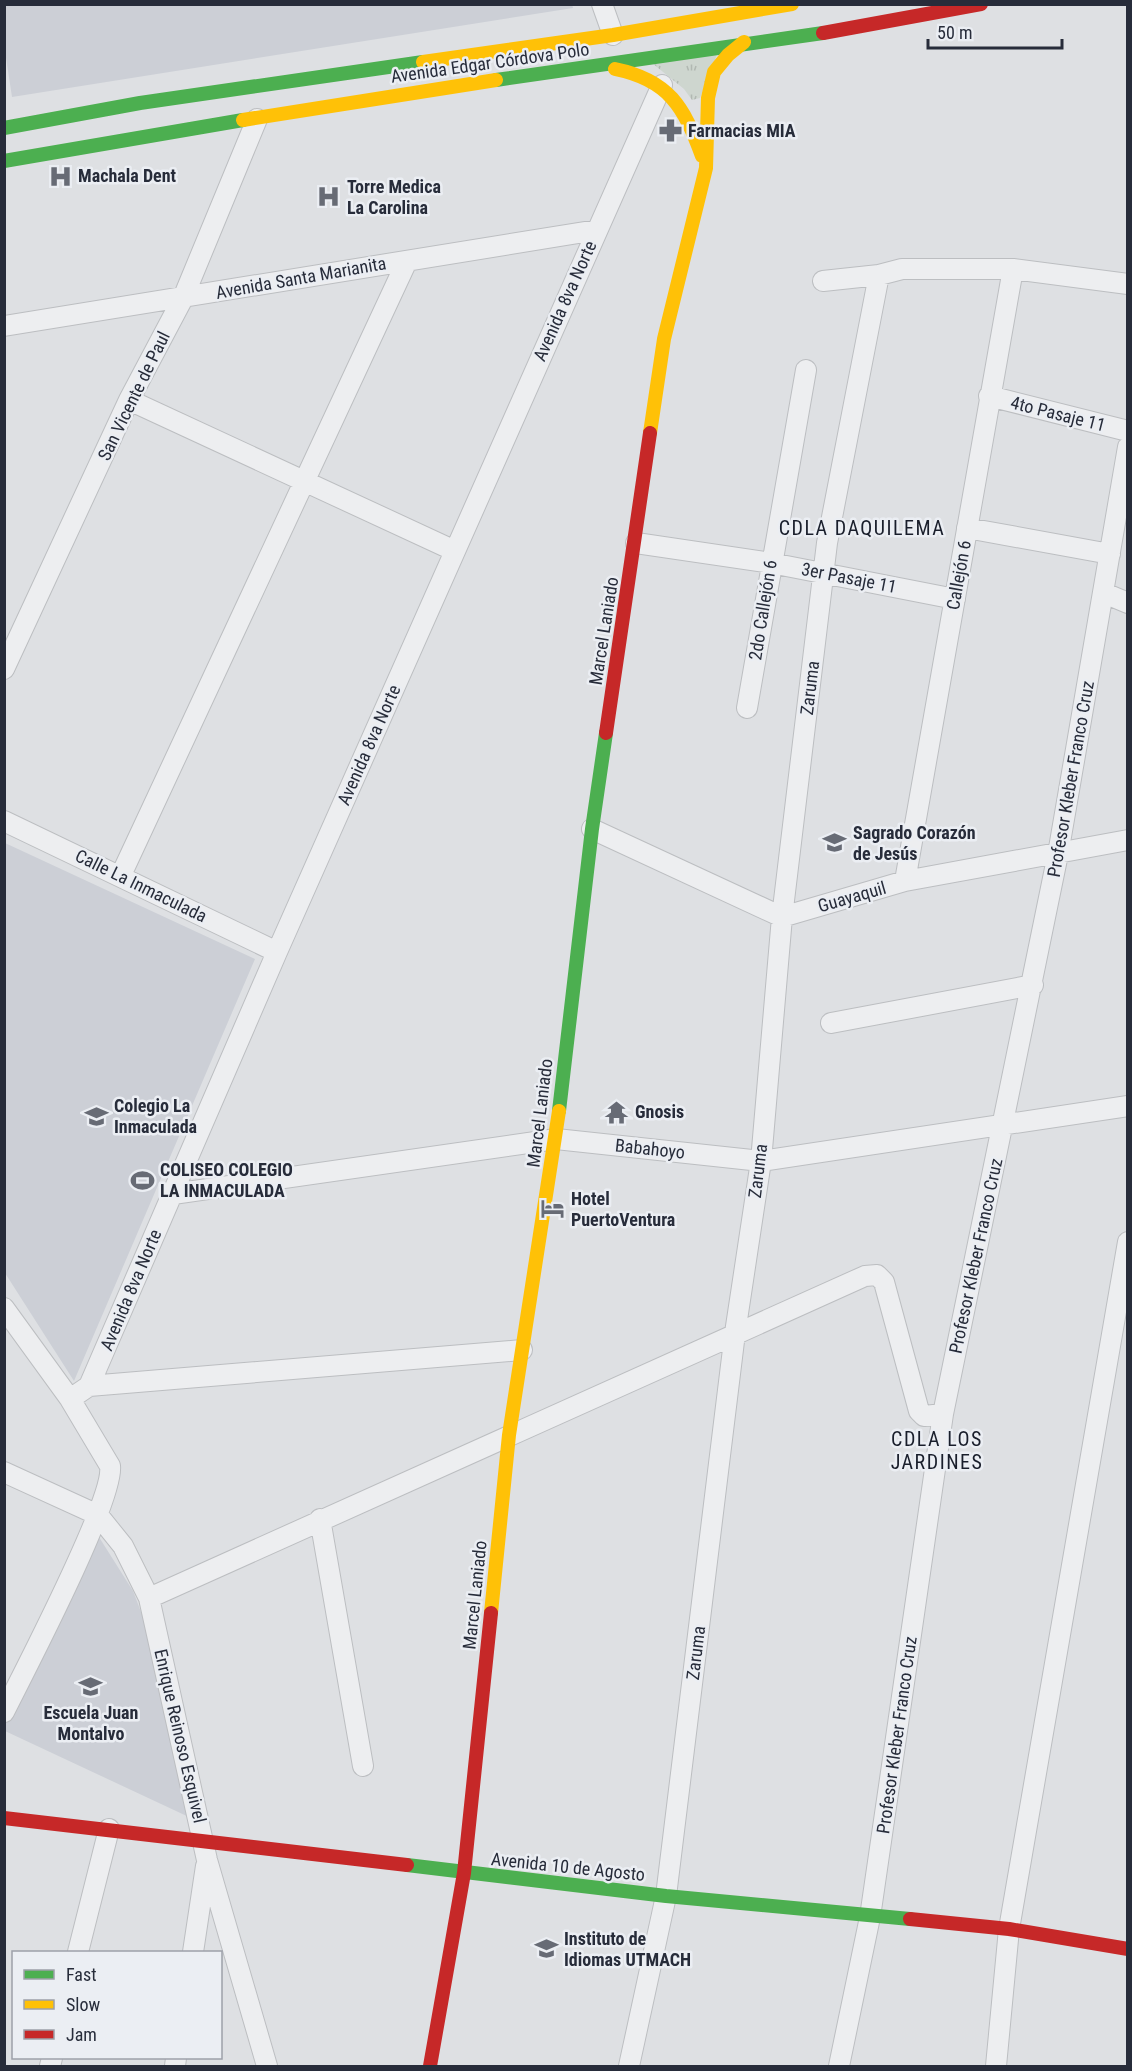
<svg xmlns="http://www.w3.org/2000/svg" width="1132" height="2071" font-family="'Roboto Condensed',sans-serif">
	<style>
		.built { fill: #cccfd6 }
		.park { fill: url(#park-tufts) }
		.lines { fill: none; stroke-linecap: round; stroke-linejoin: round }
		.street-casing { stroke: #bcbec1; stroke-width: 22 }
		.street { stroke: #edeef0; stroke-width: 20 }
		.fast { stroke: #4caf50; stroke-width: 14 }
		.slow { stroke: #ffc107; stroke-width: 14 }
		.jam { stroke: #c62828; stroke-width: 14 }
		.labels { text-anchor: middle; stroke-width: 5; stroke-linejoin: round; paint-order: stroke }
		.street-label { font-size: 18px; fill: #272c3a; stroke: #ebeef3 }
		.poi-label { font-size: 18px; font-weight: bold; fill: #272c3a; stroke: #ebeef3; text-anchor: start }
		.neighbourhood-label { font-size: 20px; letter-spacing: 1.5px; fill: #191e2b; stroke: #ebeef3 }
	</style>
	<defs>
		<pattern id="park-tufts" width="24" height="20" patternUnits="userSpaceOnUse" patternTransform="scale(1.5)"><rect width="24" height="20" fill="#ced6cf"/><path d="M3 7l-1-3M5 7V3M7 7l1-3M15 17l-1-3M17 17v-4M19 17l1-3" fill="none" stroke="#b1b8b2"/></pattern>
	</defs>
	<rect width="100%" height="100%" fill="#dee0e3"/>
	<path class="built" d="M572,4L573,8L12,97L5,51V5Z
		M5,843L255,959L74,1381L5,1273Z
		M92,1526L133,1591L159,1659L191,1818L5,1731V1715Z"/>
	<path class="park" d="M718,52L700,98L692,100L684,89L652,63Z"/>
	<g class="lines">
		<defs>
			<path id="street" d="M602,4L613,35
				M823,281L879,275L902,269H1013L1128,284
				M4,326L597,230
				M989,396L1128,431
				M129,400L455,551
				M967,528L1110,554
				M636,543L771,563L955,599
				M1104,593L1128,603
				M4,669L129,400L183,298L257,119
				M747,708L806,370
				M4,821L277,952
				M592,829L782,917L905,881L1128,840
				M121,875L407,261
				M905,881L1013,269
				M831,1023L1033,985
				M173,1194L556,1139L761,1161L1128,1106
				M4,1308L70,1399L110,1466C115,1498 24,1672 4,1712
				M89,1386L522,1350
				M70,1399L89,1386L277,952L662,85
				M4,1472L98,1515L123,1546L149,1598L207,1860L267,2066
				M320,1519L363,1766
				M149,1598L865,1276L877,1275L884,1282L919,1411L924,1416L943,1414
				M78,1952L109,1829
				M193,1952L206,1866
				M50,2066L52,2058
				M175,2066L176,2058
				M629,2066L666,1896L735,1333L761,1161L782,917L827,543L879,275
				M839,2066L870,1917L943,1414L1058,854L1128,447
				M996,2066L1009,1929L1128,1242"/>
		</defs>
		<use href="#street" class="street-casing"/>
		<use href="#street" class="street"/>
		<path class="fast" d="M496,80L823,33
			M4,128L140,103L423,62
			M4,161L243,120
			M559,1111L592,829L606,733
			M407,1865L666,1896L910,1919"/>
		<path class="slow" d="M423,62L613,35L792,4
			M615,69C669,80 684,107 702,156
			M243,120L496,80
			M650,433L664,339L706,168L708,98L714,72L728,55L744,42
			M491,1613L509,1435L559,1111"/>
		<path class="jam" d="M823,33L981,4
			M606,733L650,433
			M4,1818L407,1865
			M910,1919L1009,1929L1128,1949
			M430,2066L464,1873L491,1613"/>
	</g>
	<defs>
		<symbol id="pharmacy-bare" viewBox="-9 -9 18 18"><path d="M-2-6h4v4h4v4h-4v4h-4v-4h-4v-4h4Z" fill="#676b75" stroke="#ebeef3" stroke-width="2.5" paint-order="stroke"/></symbol>
		<symbol id="hospital-bare" viewBox="-9 -9 18 18"><path d="M-5-5h3v3.5h4V-5h3V5h-3V1.5h-4V5h-3Z" fill="#676b75" stroke="#ebeef3" stroke-width="2.5" paint-order="stroke"/></symbol>
		<symbol id="school-bare" viewBox="-9 -9 18 18"><path d="M0-5L7-2L0 1L-7-2ZM-4 1L0 2.5L4 1V4Q0 6-4 4Z" fill="#676b75" stroke="#ebeef3" stroke-width="2.5" paint-order="stroke"/></symbol>
		<symbol id="temple-bare" viewBox="-9 -9 18 18"><path d="M0-6L5-2H3V0L6.5 2.5H4V6H1.5V3h-3V6H-4V2.5H-6.5L-3 0V-2H-5Z" fill="#676b75" stroke="#ebeef3" stroke-width="2.5" paint-order="stroke"/></symbol>
		<symbol id="stadium-bare" viewBox="-9 -9 18 18"><path d="M0-5a6.5 5 0 1 0 0 10a6.5 5 0 1 0 0-10ZM-3.5-1.8h7v3.6h-7Z" fill="#676b75" stroke="#ebeef3" stroke-width="2.5" paint-order="stroke"/></symbol>
		<symbol id="hotel-bare" viewBox="-9 -9 18 18"><path d="M-6-4.5h1.5V1H6V5H4.5V3h-9V5H-6ZM-4 0a1.8 1.8 0 1 1 3.6 0ZM.5 0V-2.5h3Q6-2.5 6 0Z" fill="#676b75" stroke="#ebeef3" stroke-width="2.5" paint-order="stroke"/></symbol>
	</defs>
	<g fill-rule="evenodd">
		<use href="#pharmacy-bare" x="654" y="114" width="33" height="33"/>
		<use href="#hospital-bare" x="44" y="160" width="33" height="33"/>
		<use href="#hospital-bare" x="312" y="180" width="33" height="33"/>
		<use href="#school-bare" x="818" y="826" width="33" height="33"/>
		<use href="#temple-bare" x="600" y="1096" width="33" height="33"/>
		<use href="#school-bare" x="80" y="1100" width="33" height="33"/>
		<use href="#stadium-bare" x="126" y="1164" width="33" height="33"/>
		<use href="#hotel-bare" x="536" y="1192" width="33" height="33"/>
		<use href="#school-bare" x="74" y="1670" width="33" height="33"/>
		<use href="#school-bare" x="530" y="1932" width="33" height="33"/>
	</g>
	<g class="labels">
		<g class="street-label">
			<text transform="translate(490 63) rotate(-8)" y="6">Avenida Edgar Córdova Polo</text>
			<text transform="translate(301 278) rotate(-10)" y="6">Avenida Santa Marianita</text>
			<text transform="translate(565 301) rotate(-66)" y="6">Avenida 8va Norte</text>
			<text transform="translate(134 396) rotate(-64)" y="6">San Vicente de Paul</text>
			<text transform="translate(1058 414) rotate(14)" y="6">4to Pasaje 11</text>
			<text transform="translate(959 575) rotate(-80)" y="6">Callejón 6</text>
			<text transform="translate(849 578) rotate(11)" y="6">3er Pasaje 11</text>
			<text transform="translate(763 610) rotate(-81)" y="6">2do Callejón 6</text>
			<text transform="translate(604 631) rotate(-81)" y="6">Marcel Laniado</text>
			<text transform="translate(810 688) rotate(-83)" y="6">Zaruma</text>
			<text transform="translate(369 745) rotate(-66)" y="6">Avenida 8va Norte</text>
			<text transform="translate(1071 779) rotate(-80)" y="6">Profesor Kleber Franco Cruz</text>
			<text transform="translate(141 886) rotate(26)" y="6">Calle La Inmaculada</text>
			<text transform="translate(852 897) rotate(-16)" y="6">Guayaquil</text>
			<text transform="translate(540 1113) rotate(-83)" y="6">Marcel Laniado</text>
			<text transform="translate(650 1149) rotate(6)" y="6">Babahoyo</text>
			<text transform="translate(758 1171) rotate(-83)" y="6">Zaruma</text>
			<text transform="translate(976 1256) rotate(-78)" y="6">Profesor Kleber Franco Cruz</text>
			<text transform="translate(131 1290) rotate(-67)" y="6">Avenida 8va Norte</text>
			<text transform="translate(475 1595) rotate(-84)" y="6">Marcel Laniado</text>
			<text transform="translate(696 1653) rotate(-83)" y="6">Zaruma</text>
			<text transform="translate(897 1735) rotate(-82)" y="6">Profesor Kleber Franco Cruz</text>
			<text transform="translate(180 1736) rotate(77)" y="6">Enrique Reinoso Esquivel</text>
			<text transform="translate(568 1867) rotate(6)" y="6">Avenida 10 de Agosto</text>
		</g>
		<g class="poi-label">
			<text x="688" y="137">Farmacias MIA</text>
			<text x="78" y="182">Machala Dent</text>
			<text x="347" y="193">Torre Medica<tspan x="347" dy="21">La Carolina</tspan></text>
			<text x="853" y="839">Sagrado Corazón<tspan x="853" dy="21">de Jesús</tspan></text>
			<text x="114" y="1112">Colegio La<tspan x="114" dy="21">Inmaculada</tspan></text>
			<text x="635" y="1118">Gnosis</text>
			<text x="160" y="1176">COLISEO COLEGIO<tspan x="160" dy="21">LA INMACULADA</tspan></text>
			<text x="571" y="1205">Hotel<tspan x="571" dy="21">PuertoVentura</tspan></text>
			<text x="91" y="1719" text-anchor="middle">Escuela Juan<tspan x="91" dy="21">Montalvo</tspan></text>
			<text x="564" y="1945">Instituto de<tspan x="564" dy="21">Idiomas UTMACH</tspan></text>
		</g>
		<g class="neighbourhood-label">
			<text x="862" y="535">CDLA DAQUILEMA</text>
			<text x="937" y="1446">CDLA LOS<tspan x="937" dy="23">JARDINES</tspan></text>
		</g>
	</g>
	<rect width="1132" height="2071" fill="none" stroke="#272c3a" stroke-width="12"/>
	<rect x="12" y="1951" width="210" height="108" fill="#ebeef3" stroke="#9da0a9" stroke-width="1.5"/>
	<rect x="24" y="1970" width="30" height="9" fill="#4caf50" stroke="#9da0a9" stroke-width="1.5"/>
	<text x="66" y="1981" font-size="18" fill="#272c3a">Fast</text>
	<rect x="24" y="2000" width="30" height="9" fill="#ffc107" stroke="#9da0a9" stroke-width="1.5"/>
	<text x="66" y="2011" font-size="18" fill="#272c3a">Slow</text>
	<rect x="24" y="2030" width="30" height="9" fill="#c62828" stroke="#9da0a9" stroke-width="1.5"/>
	<text x="66" y="2041" font-size="18" fill="#272c3a">Jam</text>
	<path d="M928 39v9h134v-9" fill="none" stroke="#272c3a" stroke-width="3"/>
	<text x="937" y="39" font-size="18" fill="#272c3a" stroke="#ebeef3" stroke-width="4.5" paint-order="stroke">50 m</text>
</svg>
